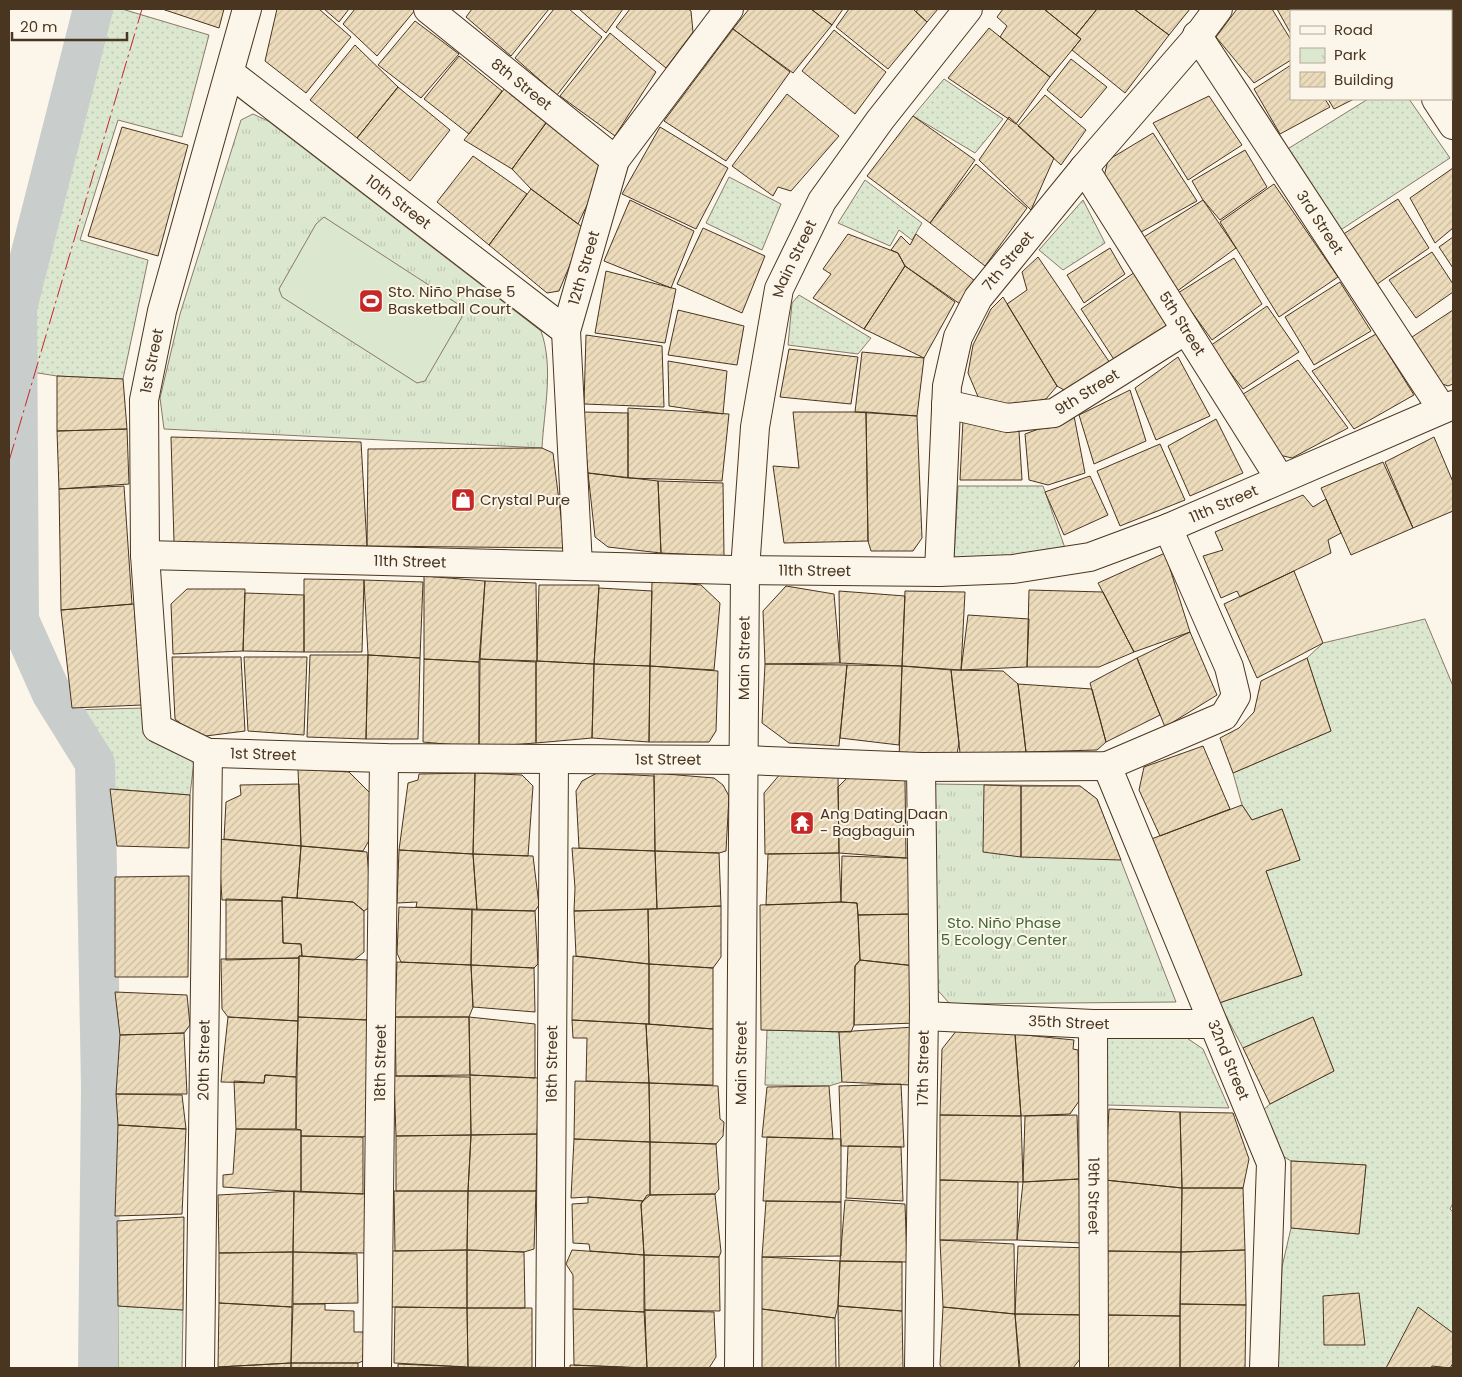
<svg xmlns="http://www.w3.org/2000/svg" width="1462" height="1377" font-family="Poppins,sans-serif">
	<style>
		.grass { fill: url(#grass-dots); stroke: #887966 }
		.park { fill: url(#park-tufts); stroke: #887966 }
		.pitch { fill: #dce7d0; stroke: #887966 }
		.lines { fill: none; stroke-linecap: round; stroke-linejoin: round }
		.canal { stroke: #c9cecd; stroke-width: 40 }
		.building { fill: url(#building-hatch); stroke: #4a3520 }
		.street-casing { stroke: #4a3520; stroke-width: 30 }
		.street { stroke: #fbf6e9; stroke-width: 28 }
		.power { stroke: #c62828; stroke-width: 1; stroke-dasharray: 18 4 2.5 4; stroke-linecap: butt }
		.labels { text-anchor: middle; stroke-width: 4; stroke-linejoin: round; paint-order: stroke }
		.street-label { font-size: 15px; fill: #4a3520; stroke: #fbf6e9 }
		.poi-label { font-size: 15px; fill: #4a3520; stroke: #fbf6e9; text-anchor: start }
		.park-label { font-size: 15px; fill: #436837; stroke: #fbf6e9 }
	</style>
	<defs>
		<pattern id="grass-dots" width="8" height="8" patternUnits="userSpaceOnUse" patternTransform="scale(1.25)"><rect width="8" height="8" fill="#dce7d0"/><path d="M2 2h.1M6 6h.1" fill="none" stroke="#bec7b2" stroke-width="1.8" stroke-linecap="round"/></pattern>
		<pattern id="park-tufts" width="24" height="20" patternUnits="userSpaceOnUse" patternTransform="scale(1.25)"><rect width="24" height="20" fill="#dce7d0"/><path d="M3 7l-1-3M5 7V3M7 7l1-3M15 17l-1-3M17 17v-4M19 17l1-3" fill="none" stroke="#bec7b2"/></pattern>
		<pattern id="building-hatch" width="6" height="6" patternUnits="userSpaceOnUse" patternTransform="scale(1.25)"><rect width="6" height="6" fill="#ecdcbc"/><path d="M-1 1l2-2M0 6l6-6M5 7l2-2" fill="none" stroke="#ccbda1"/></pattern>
	</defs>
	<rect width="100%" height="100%" fill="#fbf6e9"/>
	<path class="grass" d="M100,9H122L209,35L182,137L118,120L80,240L148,260L123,379L57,376L25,371L24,307Z
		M944,79L1003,119L975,153L913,116Z
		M1368,99H1409L1450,158L1336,233L1286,150Z
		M729,177L781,204L762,250L706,223Z
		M865,180L922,223L912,240L899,230L890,246L838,223Z
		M1083,200L1105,243L1063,270L1039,250Z
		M799,295L871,338L858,354L788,345L792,303Z
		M958,486H1043L1065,548L1012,558L954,560Z
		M1425,619L1453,686V1203L1450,1209L1453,1212V1368H1278L1282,1267L1291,1228L1359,1234L1366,1165L1291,1161L1281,1155L1262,1111L1270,1104L1334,1071L1313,1017L1243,1048L1219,1003L1302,975L1266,871L1300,860L1282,809L1252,820L1242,805L1233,773L1331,731L1307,658L1323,643Z
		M144,708L194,761L190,795L100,788L97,761L70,710Z
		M767,1030L839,1032L842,1082L829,1086L765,1085Z
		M1184,1036L1203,1049L1229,1108L1107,1105V1037Z
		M118,1306L183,1310L182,1368H118Z"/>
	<path class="park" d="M253,114L268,121L541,331C554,367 544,410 542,448L164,429L160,398L180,314L241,120Z
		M933,784L1080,786L1097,799L1176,1002L950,1004L934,986Z"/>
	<path class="pitch" d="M324,217L461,306L462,317L425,381L417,383L282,297L279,289L316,224Z"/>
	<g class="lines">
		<path class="canal" d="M93,9L17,308L19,620L52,694L95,763L101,1088L98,1368"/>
	</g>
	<path class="building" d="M162,9H224L219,28Z
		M277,9H319L351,37L306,93L265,61Z
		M324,9H349L339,22Z
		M355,9H416L377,56L343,24Z
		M472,9H549L511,56L466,17Z
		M554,9H569L602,37L557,95L515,58Z
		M579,9H623L606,33Z
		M630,9H688L691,11L693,32L666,68L616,27Z
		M749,9H811L832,25L793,73L733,29Z
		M811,9H843L832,25Z
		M849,9H913L927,22L888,69L836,27Z
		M918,9H938L927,22L916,12Z
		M1003,9H1044L1081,39L1050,77L1000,37L1007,26L997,17Z
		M1044,9H1097L1076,35Z
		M1097,9H1134L1169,35L1125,93L1072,50L1081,39L1076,35Z
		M1134,9H1190L1169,35Z
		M1237,9H1272L1291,40V60L1254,83L1216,37Z
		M1277,9H1351L1353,11H1291V34Z
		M1404,9H1453L1449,11H1406Z
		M1453,13V79L1451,80V14Z
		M415,21L459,54L421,98L378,65Z
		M989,28L1050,77L1016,124L948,78Z
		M733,29L790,72L726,161L664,121Z
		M834,30L886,72L855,114L802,71Z
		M610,33L656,72L615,136L560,96Z
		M355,45L398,87L357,138L310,100Z
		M459,56L502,91L469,134L424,99Z
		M1071,59L1107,87L1081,118L1047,90Z
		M1291,65V99H1325L1330,107L1280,134L1254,89Z
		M398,87L450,130L410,181L357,138Z
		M505,88L547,122L512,169L464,140Z
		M787,94L839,136L791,191L778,187L773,196L732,166Z
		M1045,95L1086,130L1061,165L1018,126Z
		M1209,96L1242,145L1188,180L1153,123Z
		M1328,99H1354L1334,109Z
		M913,116L975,160L930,223L867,176Z
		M1009,117L1054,158L1031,210L979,160Z
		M548,120L602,162V174L578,224L531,189L512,169Z
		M122,127L188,145L158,256L88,236Z
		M660,127L728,168L696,229L622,194Z
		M1153,133L1197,201L1134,236L1103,181L1108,160Z
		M1245,150L1267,187L1220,220L1203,200L1192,181Z
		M473,156L527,194L489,245L437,202Z
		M976,164L1027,208L985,266L930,223Z
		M1453,168V228L1435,243L1410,198Z
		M1274,184L1338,277L1279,317L1220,222Z
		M531,189L585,229L559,291L547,293L489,245Z
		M1398,199L1429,248L1373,287L1342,235Z
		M630,200L694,231L671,288L604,261Z
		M1203,200L1236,248L1176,292L1139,240Z
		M703,228L765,256L742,313L677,284Z
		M848,234L898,253L905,266L864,329L813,298L831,274L823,269Z
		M916,234L975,281L960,304L905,266L898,253L891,250L901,236L910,245Z
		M1453,237V268L1439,247Z
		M1110,248L1125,274L1084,303L1067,275Z
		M1432,252L1453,284V292L1416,318L1389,280Z
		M1038,257L1110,363L1064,390L1057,386L1007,304L1027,290L1022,272Z
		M1234,258L1262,304L1212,340L1178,293Z
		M905,266L955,302L924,358L864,329Z
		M606,271L676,289L665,343L595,333Z
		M1135,272L1168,327L1115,361L1081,309Z
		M1340,282L1371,331L1314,365L1285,317Z
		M1003,297L1057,386L1046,399L1009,407L979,399L968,373L973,345L991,309Z
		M1267,306L1299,352L1243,389L1210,346Z
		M678,310L744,326L737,365L668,355Z
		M1453,310V384L1448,386L1437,382L1406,341Z
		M1376,334L1414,395L1354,429L1312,371Z
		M586,335L662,346L664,407L584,404Z
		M789,349L858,357L851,404L780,397Z
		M862,352L924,358L917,416L855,412Z
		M1178,357L1210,416L1156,440L1135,388Z
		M1298,360L1348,428L1292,458L1279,455L1240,396Z
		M668,361L727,371L723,414L669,406Z
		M57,376L123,379L127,429L57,431Z
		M1130,390L1146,441L1094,464L1079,415Z
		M628,408L729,414L722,481L628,478Z
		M582,412L628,413V478L588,473Z
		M793,412H866L868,541L784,543L773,466L799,468Z
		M866,412L917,416L922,538L913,551H871L868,541Z
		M1074,416L1085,473L1048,485L1029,480L1025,434Z
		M1216,419L1243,473L1190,496L1168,446Z
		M963,420L1019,431L1022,480H960Z
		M127,429L129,484L59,489L57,431Z
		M171,437L361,442L367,546L174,542Z
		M1434,437L1453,482V511L1413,528L1385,462Z
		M1160,444L1185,500L1120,526L1097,471Z
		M542,448L553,453L565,548L367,546L368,449Z
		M1383,462L1413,528L1351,555L1321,488Z
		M588,473L658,481L661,553L608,547L595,537Z
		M1090,476L1108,515L1064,535L1045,492Z
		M658,481L723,483L724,556L661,553Z
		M124,486L132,604L61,610L59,489Z
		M1303,495L1313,507L1326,499L1341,533L1328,540L1331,553L1240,597L1237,591L1221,598L1203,556L1223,550L1215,532Z
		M1165,553L1190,632L1134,652L1098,583Z
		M1294,571L1323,643L1257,678L1224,604Z
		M424,576L485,581L479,662L424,659Z
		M304,579L364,580L362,652H304Z
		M364,580L423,582L420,658L368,655Z
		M485,581L536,583L537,661L480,659Z
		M652,581L701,585L720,603L714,670L650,666Z
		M539,585H599L594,664L537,661Z
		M786,586L834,594L840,663L765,664L763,611Z
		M599,588L652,591L650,666L594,664Z
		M187,589H245L243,651L173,654L171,604Z
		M1029,590L1103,592L1134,652L1099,667H1027Z
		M839,591L905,596L902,666L840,663Z
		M905,591L965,592L961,670L902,666Z
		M245,593L304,595V652L243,651Z
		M134,604L142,705L72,708L61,610Z
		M968,615L1029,619L1027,667L961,670Z
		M1190,632L1217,695L1165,727L1137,658Z
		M310,655H368L366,739L307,737Z
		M368,655L420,658L418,739H366Z
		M172,657H241L245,731L198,737L175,719Z
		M244,657H307L304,735L248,731Z
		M1137,658L1160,715L1106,742L1090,683Z
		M1307,658L1331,731L1233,773L1220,738L1239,728L1254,712L1261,681Z
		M424,659L479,662V747L423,742Z
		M480,659L536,662V743L479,747Z
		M537,661L594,664L592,738L536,743V662Z
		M594,664L650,666L649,742L592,738Z
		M765,664L847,665L839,746L789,743L762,723Z
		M847,665L902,666L899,745L840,738Z
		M650,666L718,671L716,731L709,742H649Z
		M902,666L951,670L959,743L956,759H899Z
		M951,670L1003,671L1018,684L1026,752L960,753Z
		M1018,684L1092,689L1106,742L1097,750L1026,752Z
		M1203,746L1230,809L1160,836L1139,790L1144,767Z
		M298,769L349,772L370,793L371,837L363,851L301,846Z
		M475,773L522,775L533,786L528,856L473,854Z
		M475,773L473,854L399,850L408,783L418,780L419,774Z
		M597,773L654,776L655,851L579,848L576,791L582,781Z
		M654,773L714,778L723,785L729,796L726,851L719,853L655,851Z
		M781,773L838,776L839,853L765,854L764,793Z
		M847,778L905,780L906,858L839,853L838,787Z
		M299,784L301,846L224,839L226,802L241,795L240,785Z
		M984,785L1021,786V857L983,852Z
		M1021,786H1080L1097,799L1121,860L1021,857Z
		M110,789L190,795L189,848L117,846Z
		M1242,805L1252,820L1282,809L1300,860L1266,871L1302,975L1219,1003L1146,841Z
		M218,839L301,846L297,898L282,897V901L222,900Z
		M301,846L367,852L371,903L367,909L364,911L353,902L297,898Z
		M572,848L655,851L657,909L574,911L575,888Z
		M399,850L473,854L477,910L416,907L417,902L397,903Z
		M655,851L719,853L721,906L657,909Z
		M839,853L841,902L766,905L768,854Z
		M473,854L533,856L539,905L535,911L477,910Z
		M842,856L906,858L912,860L913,914L858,915L857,903L841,902Z
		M189,876L188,977H115V877Z
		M282,897L353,902L364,911V952L354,960L302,956L301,944L283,943Z
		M226,899L282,901L283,943L301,944L302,956H299V958L226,960Z
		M841,902L857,903L858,915L860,960L855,966L854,1025L851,1032L761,1030L760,905Z
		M721,906V957L713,968L649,964L648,909Z
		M399,907L472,909L471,965L401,962L397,953Z
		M472,909L535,911L538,964L534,968L471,965Z
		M648,909L649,964L576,956L574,911Z
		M913,914L916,966L860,960L858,915Z
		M299,956L367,960L368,1020L298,1017Z
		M573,956L649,964V1024L572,1020Z
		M299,958L298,1021L228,1017L222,1009L221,959Z
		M860,960L916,966L917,1023L854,1025L855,966Z
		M397,962L471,965L473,1007L469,1017H395Z
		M649,964L713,968V1029L649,1024Z
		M471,965L534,968L535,1012L473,1007Z
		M115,992L187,995L190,1025L184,1033L120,1035Z
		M228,1017L298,1021L296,1077L265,1075L264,1083L221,1082Z
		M298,1017L368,1020V1135L363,1137L301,1136V1130L296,1129Z
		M395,1017H469L470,1075L396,1076Z
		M469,1017L535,1024V1078L470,1075Z
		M1313,1017L1334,1071L1270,1104L1243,1048Z
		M572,1020L646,1024L649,1083L586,1081L587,1038H573Z
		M646,1024L713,1029V1085L649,1083Z
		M914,1027L911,1085L842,1082L839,1032Z
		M957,1030L1015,1034L1021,1116L940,1115L942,1049Z
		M184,1033L187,1094H116L120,1035Z
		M1015,1034L1074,1040L1073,1049L1078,1050L1079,1101L1070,1114L1021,1116Z
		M265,1075L296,1077V1129H236L234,1081L264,1083Z
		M470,1075L539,1078L537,1134L471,1135Z
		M394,1076L470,1077L471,1135L396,1136Z
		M575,1081L649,1083L650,1142L574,1139Z
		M649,1083L718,1086L720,1119L724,1122L723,1136L716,1144L650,1142Z
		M901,1084L904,1147L841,1146L839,1086Z
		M829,1086L833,1139L762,1137L767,1087Z
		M116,1094L182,1095L186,1129L118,1125Z
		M1109,1109L1180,1112L1182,1188L1105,1180Z
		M1180,1112L1233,1113L1249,1159L1243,1188H1182Z
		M940,1115L1021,1116L1023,1182L940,1180Z
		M1077,1115L1079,1179L1023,1182L1025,1116Z
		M118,1125L186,1129L182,1214L115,1216Z
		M236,1129L301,1130V1192L223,1187V1175L233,1174Z
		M537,1134L536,1191H468L471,1135Z
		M471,1135L468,1191H396V1136Z
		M301,1136L363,1137V1194L301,1192Z
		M767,1137L841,1139V1202L763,1201Z
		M574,1139L650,1142V1195L643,1201L588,1197L571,1198Z
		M650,1142L716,1144L719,1189L715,1194L650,1195Z
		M848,1146L901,1147L903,1201L846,1198Z
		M1291,1161L1366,1165L1359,1234L1291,1228Z
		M1079,1179L1082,1243L1017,1240L1023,1182Z
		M940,1180L1018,1182L1017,1240H940Z
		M1105,1180L1182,1188L1181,1252L1107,1251Z
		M1182,1188H1243L1245,1250L1181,1252Z
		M294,1191L366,1194L367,1253L293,1252Z
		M294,1191L293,1252L219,1253L218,1195Z
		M394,1191H468L467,1250L395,1251Z
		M468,1191H536L534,1249L524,1252L467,1250Z
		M715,1194L721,1252L719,1257L644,1255L641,1204L647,1195Z
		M588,1197L643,1201L641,1204L644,1255L590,1251L589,1244L573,1243L572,1204L588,1203Z
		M845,1200L905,1204L907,1262L840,1261Z
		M766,1201L841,1202V1256L762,1257Z
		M184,1217L183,1310L118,1306L117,1221Z
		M940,1240L1014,1244L1015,1314L943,1307Z
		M1018,1246L1093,1248V1315L1015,1314Z
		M467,1250L524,1252L525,1308H467Z
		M467,1250V1308L391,1307V1251Z
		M572,1250L644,1255L645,1312L573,1309V1275L566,1264Z
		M1245,1250L1246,1305L1180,1304L1181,1252Z
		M1107,1251L1181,1252L1180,1316L1107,1315Z
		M293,1252L357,1254L358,1303L293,1304Z
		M293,1252L292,1307L219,1303V1253Z
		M644,1255L719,1257L720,1311L644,1310Z
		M762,1257L840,1261L838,1306L835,1318L762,1309Z
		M840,1261L902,1262V1311L838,1306Z
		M1359,1293L1365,1345H1324L1323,1296Z
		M219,1303L292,1307L291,1363L218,1367Z
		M293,1304H325V1310L354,1311V1332H365L363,1361L358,1363H291Z
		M1180,1304L1246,1305L1245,1368H1180Z
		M838,1306L902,1311L903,1368H839Z
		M395,1307L467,1308L468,1367L394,1363Z
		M943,1307L1015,1314L1019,1368H942L940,1365Z
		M1418,1307L1453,1333V1363L1450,1368L1432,1366L1431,1368H1386Z
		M467,1308H532V1368L468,1367Z
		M573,1309L645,1312L647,1368L574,1365Z
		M762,1309L835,1318L836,1368H762Z
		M644,1310L714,1312L716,1357L709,1368H647Z
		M1015,1314L1084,1315L1080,1359L1073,1368H1020Z
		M1107,1315L1180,1316V1368H1103Z
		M291,1363H358V1368H291Z
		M291,1363V1368H218V1367Z
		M398,1364L465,1367V1368H398Z
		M570,1365L642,1368H570Z"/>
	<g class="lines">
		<defs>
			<g id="street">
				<path id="s1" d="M247,9L162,311L144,400L145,555L157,728L208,753H215L384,758L744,760L921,767L1107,766L1224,716L1236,696L1229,667L1168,528"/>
				<path id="s2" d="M428,9L615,160"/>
				<path d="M1377,9L1378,11"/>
				<path id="s3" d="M1197,35L1442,409"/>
				<path id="s4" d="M230,73L566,331"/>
				<path d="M1436,99L1453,125"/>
				<path id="s5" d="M1084,168L1280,479"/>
				<path id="s6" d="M946,404L1007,418L1054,413L1186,330"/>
				<path id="s7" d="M145,555L733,570L939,572L1013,569L1090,557L1168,528L1453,405"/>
				<path id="s8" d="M578,566L566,331L615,160L729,9"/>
				<path id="s9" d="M939,572L947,386L958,337L978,298L1084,168L1194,41L1218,9"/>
				<path id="s10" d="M1107,766L1271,1163L1264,1368"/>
				<path id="s11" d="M924,1016L1093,1024H1213"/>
				<path id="s12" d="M1093,1024L1094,1368"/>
				<path id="s13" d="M200,1368L208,753"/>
				<path id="s14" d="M377,1368L384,758"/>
				<path id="s15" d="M550,1368L554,759"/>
				<path id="s16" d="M739,1368L745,570L755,427L779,289L822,201L880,120L968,9"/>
				<path id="s17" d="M919,1368L924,1010L921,767"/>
			</g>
		</defs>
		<use href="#street" class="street-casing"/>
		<use href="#street" class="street"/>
		<path class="power" d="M9,461L142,9"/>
	</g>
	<defs>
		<symbol id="stadium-square" viewBox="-11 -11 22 22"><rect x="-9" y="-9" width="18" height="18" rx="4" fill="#c62828" stroke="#fbf6e9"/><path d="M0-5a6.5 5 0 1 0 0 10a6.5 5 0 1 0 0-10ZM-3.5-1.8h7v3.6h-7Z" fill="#fff"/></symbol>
		<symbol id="shop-square" viewBox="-11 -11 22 22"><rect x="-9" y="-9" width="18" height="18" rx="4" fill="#c62828" stroke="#fbf6e9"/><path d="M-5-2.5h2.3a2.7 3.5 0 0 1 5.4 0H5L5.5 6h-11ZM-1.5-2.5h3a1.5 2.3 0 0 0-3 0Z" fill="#fff"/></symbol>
		<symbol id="temple-square" viewBox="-11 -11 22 22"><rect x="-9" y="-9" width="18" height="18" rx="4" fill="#c62828" stroke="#fbf6e9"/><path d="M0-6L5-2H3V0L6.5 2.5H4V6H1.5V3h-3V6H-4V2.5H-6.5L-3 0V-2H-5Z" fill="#fff"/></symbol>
	</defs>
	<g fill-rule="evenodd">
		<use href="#stadium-square" x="357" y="287" width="28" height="28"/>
		<use href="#shop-square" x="449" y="486" width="28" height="28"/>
		<use href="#temple-square" x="788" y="809" width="28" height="28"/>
	</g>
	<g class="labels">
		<g class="street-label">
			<text dy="5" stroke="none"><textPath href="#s2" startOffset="120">8th Street</textPath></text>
			<text dy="5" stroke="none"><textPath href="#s4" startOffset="212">10th Street</textPath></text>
			<text dy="5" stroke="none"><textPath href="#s3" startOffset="224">3rd Street</textPath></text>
			<text dy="5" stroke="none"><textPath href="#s16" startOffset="1115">Main Street</textPath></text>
			<text dy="5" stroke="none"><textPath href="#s9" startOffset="328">7th Street</textPath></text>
			<text dy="5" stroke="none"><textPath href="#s8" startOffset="301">12th Street</textPath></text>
			<text dy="5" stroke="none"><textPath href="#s5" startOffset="184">5th Street</textPath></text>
			<text transform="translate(152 361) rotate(-79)" y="5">1st Street</text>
			<text dy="5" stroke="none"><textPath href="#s6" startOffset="149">9th Street</textPath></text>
			<text dy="5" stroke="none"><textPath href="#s7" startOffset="1090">11th Street</textPath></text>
			<text dy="5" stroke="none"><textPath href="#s7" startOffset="265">11th Street</textPath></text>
			<text dy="5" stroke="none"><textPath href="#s7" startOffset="670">11th Street</textPath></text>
			<text dy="5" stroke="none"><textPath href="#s16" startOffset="710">Main Street</textPath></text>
			<text dy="5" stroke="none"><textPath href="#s1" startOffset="845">1st Street</textPath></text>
			<text dy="5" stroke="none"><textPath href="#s1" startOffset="1250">1st Street</textPath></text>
			<text dy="5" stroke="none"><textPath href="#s11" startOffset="145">35th Street</textPath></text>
			<text dy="5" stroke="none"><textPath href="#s13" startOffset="308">20th Street</textPath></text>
			<text dy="5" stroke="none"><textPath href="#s10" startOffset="318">32nd Street</textPath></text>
			<text dy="5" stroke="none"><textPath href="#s14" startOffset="305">18th Street</textPath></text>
			<text dy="5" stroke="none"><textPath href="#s16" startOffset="305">Main Street</textPath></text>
			<text dy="5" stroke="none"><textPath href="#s15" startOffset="304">16th Street</textPath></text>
			<text dy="5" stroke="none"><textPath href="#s17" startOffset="300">17th Street</textPath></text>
			<text dy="5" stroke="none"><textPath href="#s12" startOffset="172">19th Street</textPath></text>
		</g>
		<g class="poi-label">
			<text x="388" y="297">Sto. Niño Phase 5<tspan x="388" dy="17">Basketball Court</tspan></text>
			<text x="480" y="505">Crystal Pure</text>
			<text x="820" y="819">Ang Dating Daan<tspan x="820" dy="17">- Bagbaguin</tspan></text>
		</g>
		<g class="park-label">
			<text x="1004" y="928">Sto. Niño Phase<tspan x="1004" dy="17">5 Ecology Center</tspan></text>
		</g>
	</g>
	<rect width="1462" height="1377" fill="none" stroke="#4a3520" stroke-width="20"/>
	<rect x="1290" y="10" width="162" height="90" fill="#fbf6e9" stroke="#b4a999"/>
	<rect x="1300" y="26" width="25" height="8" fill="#fbf6e9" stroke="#b4a999"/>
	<text x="1334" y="35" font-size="15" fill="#4a3520">Road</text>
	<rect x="1300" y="48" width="25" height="15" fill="url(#park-tufts)" stroke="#b4a999"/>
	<text x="1334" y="60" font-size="15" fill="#4a3520">Park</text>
	<rect x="1300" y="72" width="25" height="15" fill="url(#building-hatch)" stroke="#b4a999"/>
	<text x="1334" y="85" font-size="15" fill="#4a3520">Building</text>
	<path d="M12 32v8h115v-8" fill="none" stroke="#4a3520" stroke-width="2.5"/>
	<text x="20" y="32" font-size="15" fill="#4a3520" stroke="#fbf6e9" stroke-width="4" paint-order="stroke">20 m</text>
</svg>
